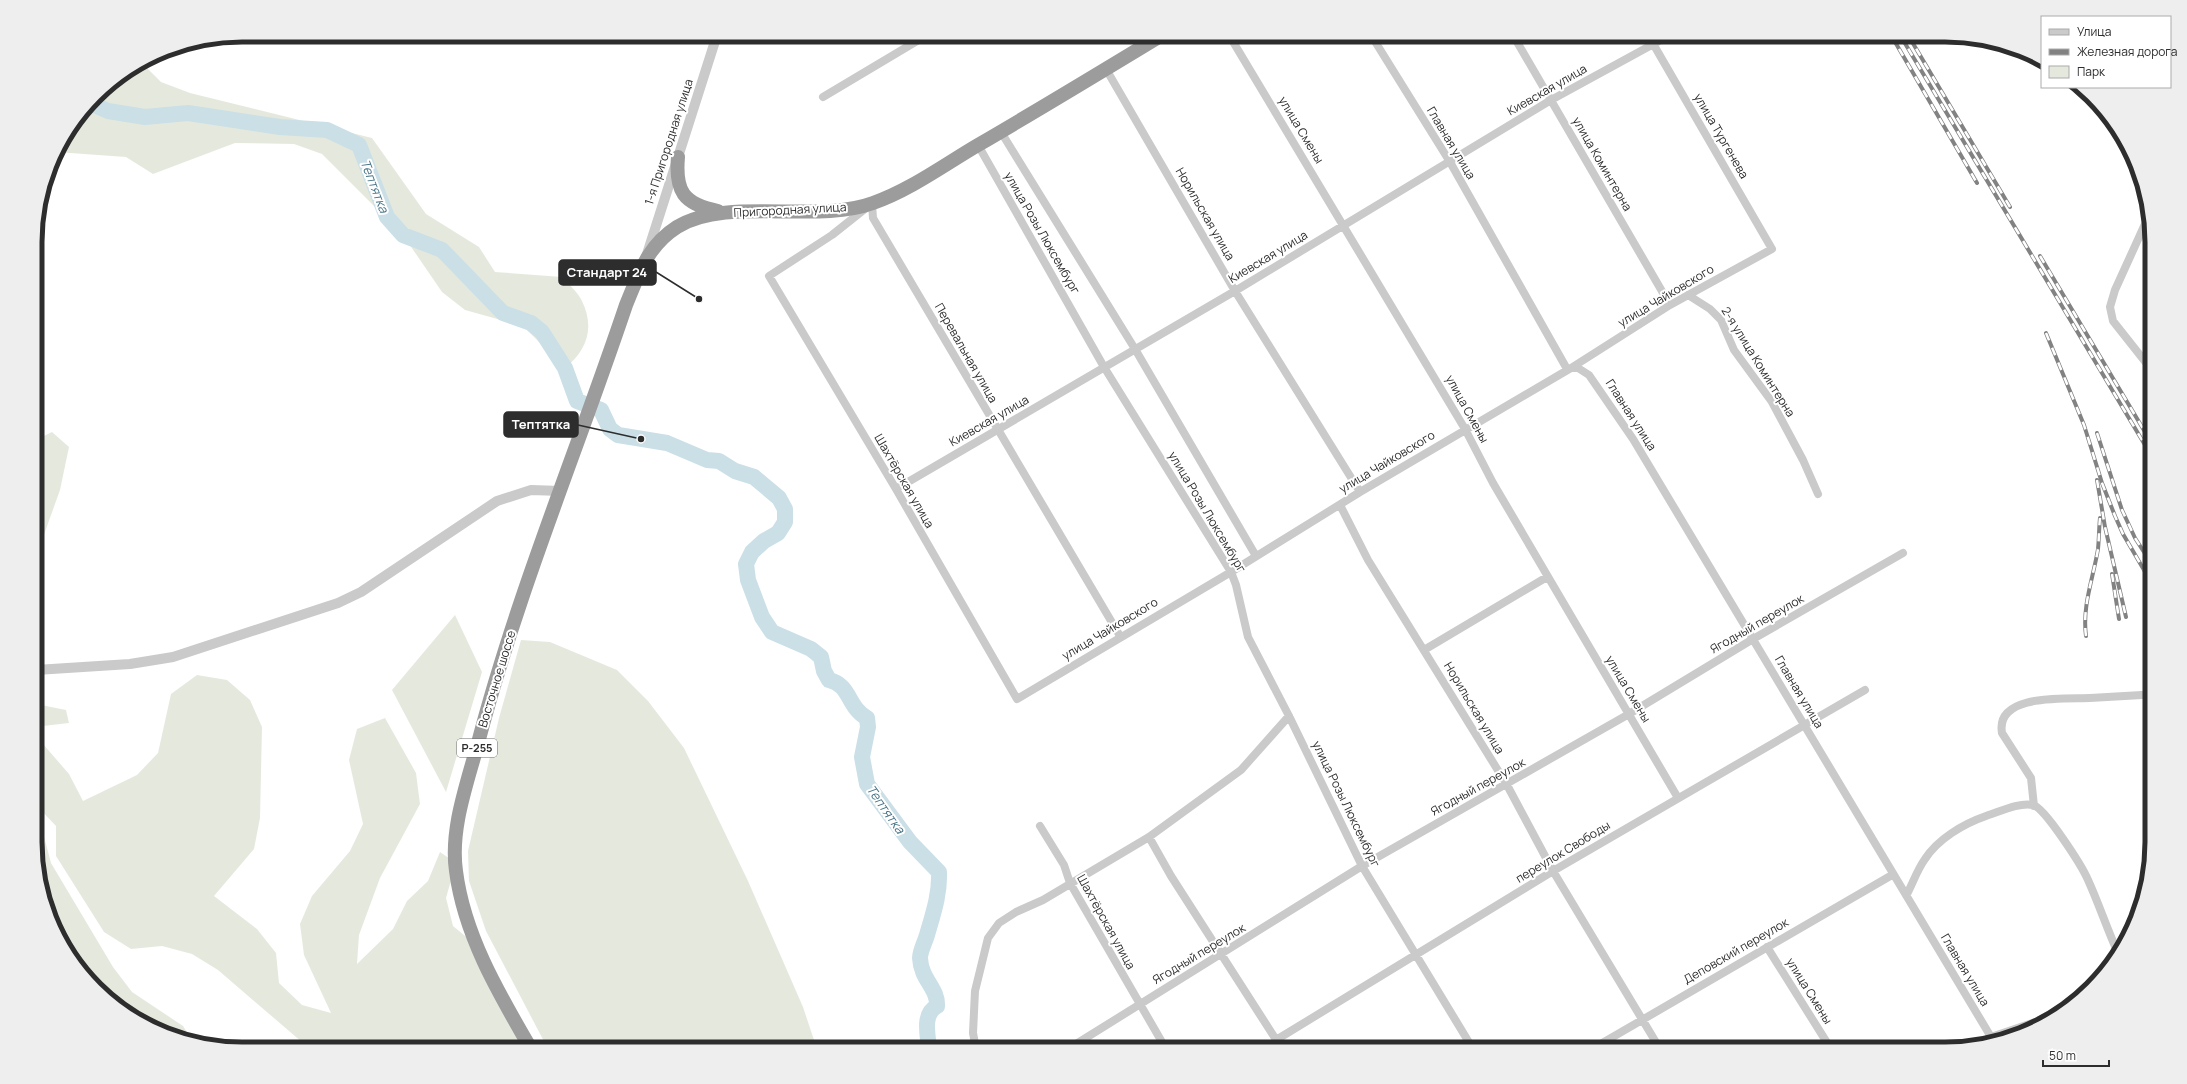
<svg xmlns="http://www.w3.org/2000/svg" width="2187" height="1084" font-family="Manrope,sans-serif">
	<style>
		.green { fill: #e5e9dd }
		.lines { fill: none; stroke-linecap: round; stroke-linejoin: round }
		.river { stroke: #cbdfe7; stroke-width: 16 }
		.minor { stroke: #cacaca; stroke-width: 8 }
		.tertiary { stroke: #cacaca; stroke-width: 10 }
		.trunk { stroke: #9c9c9c; stroke-width: 14 }
		.rail-casing { stroke: #828282; stroke-width: 4 }
		.rail { stroke: #fff; stroke-width: 2.5; stroke-dasharray: 8; stroke-linecap: butt }
		.labels { text-anchor: middle; stroke-width: 4; stroke-linejoin: round; paint-order: stroke }
		.shield { fill: #fff; stroke: #6c6c6c; stroke-width: 1 }
		.shield-label { font-size: 11px; font-weight: bold; fill: #2d2d2d }
		.street-label { font-size: 12px; fill: #2d2d2d; stroke: #fff }
		.water-label { font-size: 13px; font-style: italic; fill: #467485; stroke: #fff }
		.rim { fill: none; stroke: #2d2d2d; stroke-width: 5 }
		.leader { fill: none; stroke: #2d2d2d; stroke-width: 1.5 }
		.callout-dot { fill: #2d2d2d; stroke: #fff; stroke-width: 1.5 }
		.callout { fill: #2d2d2d; stroke: #2d2d2d; stroke-width: 1.5 }
		.callout-label { font-size: 13px; text-anchor: middle; font-weight: bold; fill: #fff }
	</style>
	<rect width="100%" height="100%" fill="#fff"/>
	<path class="green" d="M142,63L161,82L190,93L372,138L426,214L479,247L495,272L562,277C568,284 578,292 582,301C595,328 587,350 565,368L523,326L465,310L442,292L403,235L322,154L294,144L235,143L153,174L126,157L56,152L105,87Z
		M52,432L69,447L60,490L36,557V440Z
		M455,615L482,672L446,792L392,690Z
		M521,640L550,642L617,670L648,701L684,748L748,881L803,1007L817,1049H548L486,931L469,881L468,851L499,718Z
		M197,675L227,680L250,700L262,727L260,818L254,849L214,896L257,929L276,953L279,983L302,1005L331,1013L304,955L300,924L312,896L350,851L363,824L349,760L357,729L385,718L416,773L420,804L380,878L359,935L357,964L393,929L407,901L428,881L440,852L456,863L446,898L453,926L481,949L529,1049H310L218,970L192,954L162,946L131,949L104,932L56,856V826L37,806L36,704L66,710L69,723L43,726V744L69,774L83,801L137,775L158,753L171,694Z
		M37,810L51,863L113,967L132,992L183,1026L193,1042C179,1037 162,1034 150,1027C88,993 50,940 37,870C34,851 37,829 37,810Z"/>
	<g class="lines">
		<path class="river" d="M92,104L108,111L145,117L188,113L280,127L327,130L359,145L387,217L403,235L442,250L503,313L531,323L542,332L565,368L577,401L601,410L610,429L618,435L667,443L707,460L719,461L735,471L754,477L779,498L785,509V522L778,533L764,541L752,552L746,564L748,580L762,617L772,632L811,649L821,657L824,671L829,680C851,685 847,707 867,718L868,727L862,757L867,784L910,842L939,872C940,894 933,914 927,935C925,942 920,951 920,958C921,980 938,988 937,1006C922,1014 928,1035 929,1049"/>
		<path class="minor" d="M1229,35L1465,429L1493,483L1678,798
			M1371,35L1450,162L1567,369
			M1513,35L1670,305
			M1106,69L1235,291L1360,492
			M823,97L927,35
			M1001,132L1135,349L1256,556
			M978,145L1104,367L1231,572L1236,585L1248,637L1289,716L1362,866L1473,1049
			M872,204L873,218L1120,636
			M866,208L832,235L769,276L896,489L1017,699L1231,572L1360,492L1571,368L1670,305L1772,249L1648,35
			M2150,213L2115,290L2110,307L2113,321L2151,369
			M1688,295L1710,309L1721,320L1734,350L1772,402L1803,460L1818,494
			M1571,368H1578L1589,375L1633,439L1994,1042
			M896,489L1235,291L1551,100L1670,35
			M1340,505L1368,560L1507,785L1553,871L1660,1049
			M1424,650L1547,577
			M2034,806L2031,778L2002,733C1995,693 2067,699 2090,698C2107,697 2125,696 2142,695
			M1040,826L1064,865L1070,883L1166,1049
			M1149,837L1171,876L1282,1049
			M1907,894C1913,883 1917,870 1925,859C1938,839 1963,824 1986,816C1999,812 2019,802 2033,805C2045,808 2082,866 2088,880C2099,904 2107,929 2118,953
			M1767,947L1831,1049
			M1991,1037L2038,1021L2080,997
			M1276,1040L1553,871L1865,690
			M976,1049L973,1033L975,991L988,938L999,923L1016,912L1043,900L1149,837L1241,770L1289,716
			M1068,1049L1362,866L1629,714L1753,639L1903,553
			M1592,1049L1892,875"/>
		<path class="tertiary" d="M647,254L717,35
			M36,670L130,664L173,657L338,603L361,592L497,501L531,490L561,491"/>
		<path class="trunk" d="M678,157C675,191 683,204 718,211
			M531,1049C499,994 464,935 456,871C450,829 467,784 478,743C517,594 577,451 626,305C639,274 647,246 677,227C727,196 816,224 873,203C910,190 944,165 978,145C1040,109 1101,72 1162,35"/>
		<defs>
			<path id="rail" d="M1891,35L1977,183
				M1900,35L2151,455
				M1908,35L2010,207
				M2040,256L2151,442
				M2046,333L2084,425L2102,483L2115,516L2123,534L2151,582
				M2097,433L2122,510L2135,538L2151,563
				M2097,480L2105,527L2126,617
				M2112,574L2119,619
				M2086,636C2082,606 2093,579 2098,549C2099,539 2099,528 2100,518
				M2150,783L2152,786"/>
		</defs>
		<use href="#rail" class="rail-casing"/>
		<use href="#rail" class="rail"/>
	</g>
	<g class="labels">
		<rect class="shield" x="457" y="739" width="40" height="18" rx="3"/>
		<g class="shield-label">
			<text x="477" y="752">Р-255</text>
		</g>
		<g class="street-label">
			<text transform="translate(1547 90) rotate(-30)" y="4">Киевская улица</text>
			<text transform="translate(1301 130) rotate(59)" y="4">улица Смены</text>
			<text transform="translate(1721 136) rotate(60)" y="4">улица Тургенева</text>
			<text transform="translate(669 142) rotate(-72)" y="4">1-я Пригородная улица</text>
			<text transform="translate(1451 143) rotate(59)" y="4">Главная улица</text>
			<text transform="translate(1602 164) rotate(60)" y="4">улица Коминтерна</text>
			<text transform="translate(790 210) rotate(-3)" y="4">Пригородная улица</text>
			<text transform="translate(1205 214) rotate(60)" y="4">Норильская улица</text>
			<text transform="translate(1042 233) rotate(60)" y="4">улица Розы Люксембург</text>
			<text transform="translate(1268 257) rotate(-31)" y="4">Киевская улица</text>
			<text transform="translate(1666 296) rotate(-31)" y="4">улица Чайковского</text>
			<text transform="translate(966 353) rotate(60)" y="4">Перевальная улица</text>
			<text transform="translate(1758 362) rotate(58)" y="4">2-я улица Коминтерна</text>
			<text transform="translate(1467 409) rotate(61)" y="4">улица Смены</text>
			<text transform="translate(1631 415) rotate(57)" y="4">Главная улица</text>
			<text transform="translate(989 421) rotate(-30)" y="4">Киевская улица</text>
			<text transform="translate(1387 462) rotate(-31)" y="4">улица Чайковского</text>
			<text transform="translate(904 481) rotate(60)" y="4">Шахтёрская улица</text>
			<text transform="translate(1207 512) rotate(59)" y="4">улица Розы Люксембург</text>
			<text transform="translate(1757 624) rotate(-30)" y="4">Ягодный переулок</text>
			<text transform="translate(1110 629) rotate(-31)" y="4">улица Чайковского</text>
			<text transform="translate(497 679) rotate(-73)" y="4">Восточное шоссе</text>
			<text transform="translate(1628 689) rotate(59)" y="4">улица Смены</text>
			<text transform="translate(1799 692) rotate(59)" y="4">Главная улица</text>
			<text transform="translate(1474 708) rotate(59)" y="4">Норильская улица</text>
			<text transform="translate(1478 787) rotate(-29)" y="4">Ягодный переулок</text>
			<text transform="translate(1346 804) rotate(64)" y="4">улица Розы Люксембург</text>
			<text transform="translate(1563 852) rotate(-31)" y="4">переулок Свободы</text>
			<text transform="translate(1106 922) rotate(61)" y="4">Шахтёрская улица</text>
			<text transform="translate(1736 951) rotate(-30)" y="4">Деповский переулок</text>
			<text transform="translate(1199 954) rotate(-31)" y="4">Ягодный переулок</text>
			<text transform="translate(1965 970) rotate(59)" y="4">Главная улица</text>
			<text transform="translate(1809 991) rotate(58)" y="4">улица Смены</text>
		</g>
		<g class="water-label">
			<text transform="translate(375 186) rotate(69)" y="5">Тептятка</text>
			<text transform="translate(886 809) rotate(55)" y="5">Тептятка</text>
		</g>
	</g>
	<path d="M0 0H2187V1084H0ZM242 42H1945A200 200 0 0 1 2145 242V842A200 200 0 0 1 1945 1042H242A200 200 0 0 1 42 842V242A200 200 0 0 1 242 42Z" fill="#eee" fill-rule="evenodd"/>
	<path class="rim" d="M242 42H1945A200 200 0 0 1 2145 242V842A200 200 0 0 1 1945 1042H242A200 200 0 0 1 42 842V242A200 200 0 0 1 242 42Z"/>
	<path class="leader" d="M699 299L656 272M641 439L578 425"/>
	<g class="callout-dot">
		<circle cx="699" cy="299" r="4"/>
		<circle cx="641" cy="439" r="4"/>
	</g>
	<g class="callout">
		<rect x="559" y="260" width="97" height="25" rx="4"/>
		<rect x="504" y="412" width="74" height="25" rx="4"/>
	</g>
	<g class="callout-label">
		<text x="607" y="277">Стандарт 24</text>
		<text x="541" y="429">Тептятка</text>
	</g>
	<rect x="2041" y="16" width="130" height="72" fill="#ffffff" stroke="#ababab"/>
	<rect x="2049" y="29" width="20" height="6" fill="#cacaca" stroke="#ababab"/>
	<text x="2077" y="36" font-size="12" fill="#2d2d2d">Улица</text>
	<rect x="2049" y="49" width="20" height="6" fill="#828282" stroke="#ababab"/>
	<text x="2077" y="56" font-size="12" fill="#2d2d2d">Железная дорога</text>
	<rect x="2049" y="66" width="20" height="12" fill="#e5e9dd" stroke="#ababab"/>
	<text x="2077" y="76" font-size="12" fill="#2d2d2d">Парк</text>
	<path d="M2043 1060v6h66v-6" fill="none" stroke="#2d2d2d" stroke-width="2"/>
	<text x="2049" y="1060" font-size="12" fill="#2d2d2d" stroke="#ffffff" stroke-width="3" paint-order="stroke">50 m</text>
</svg>
